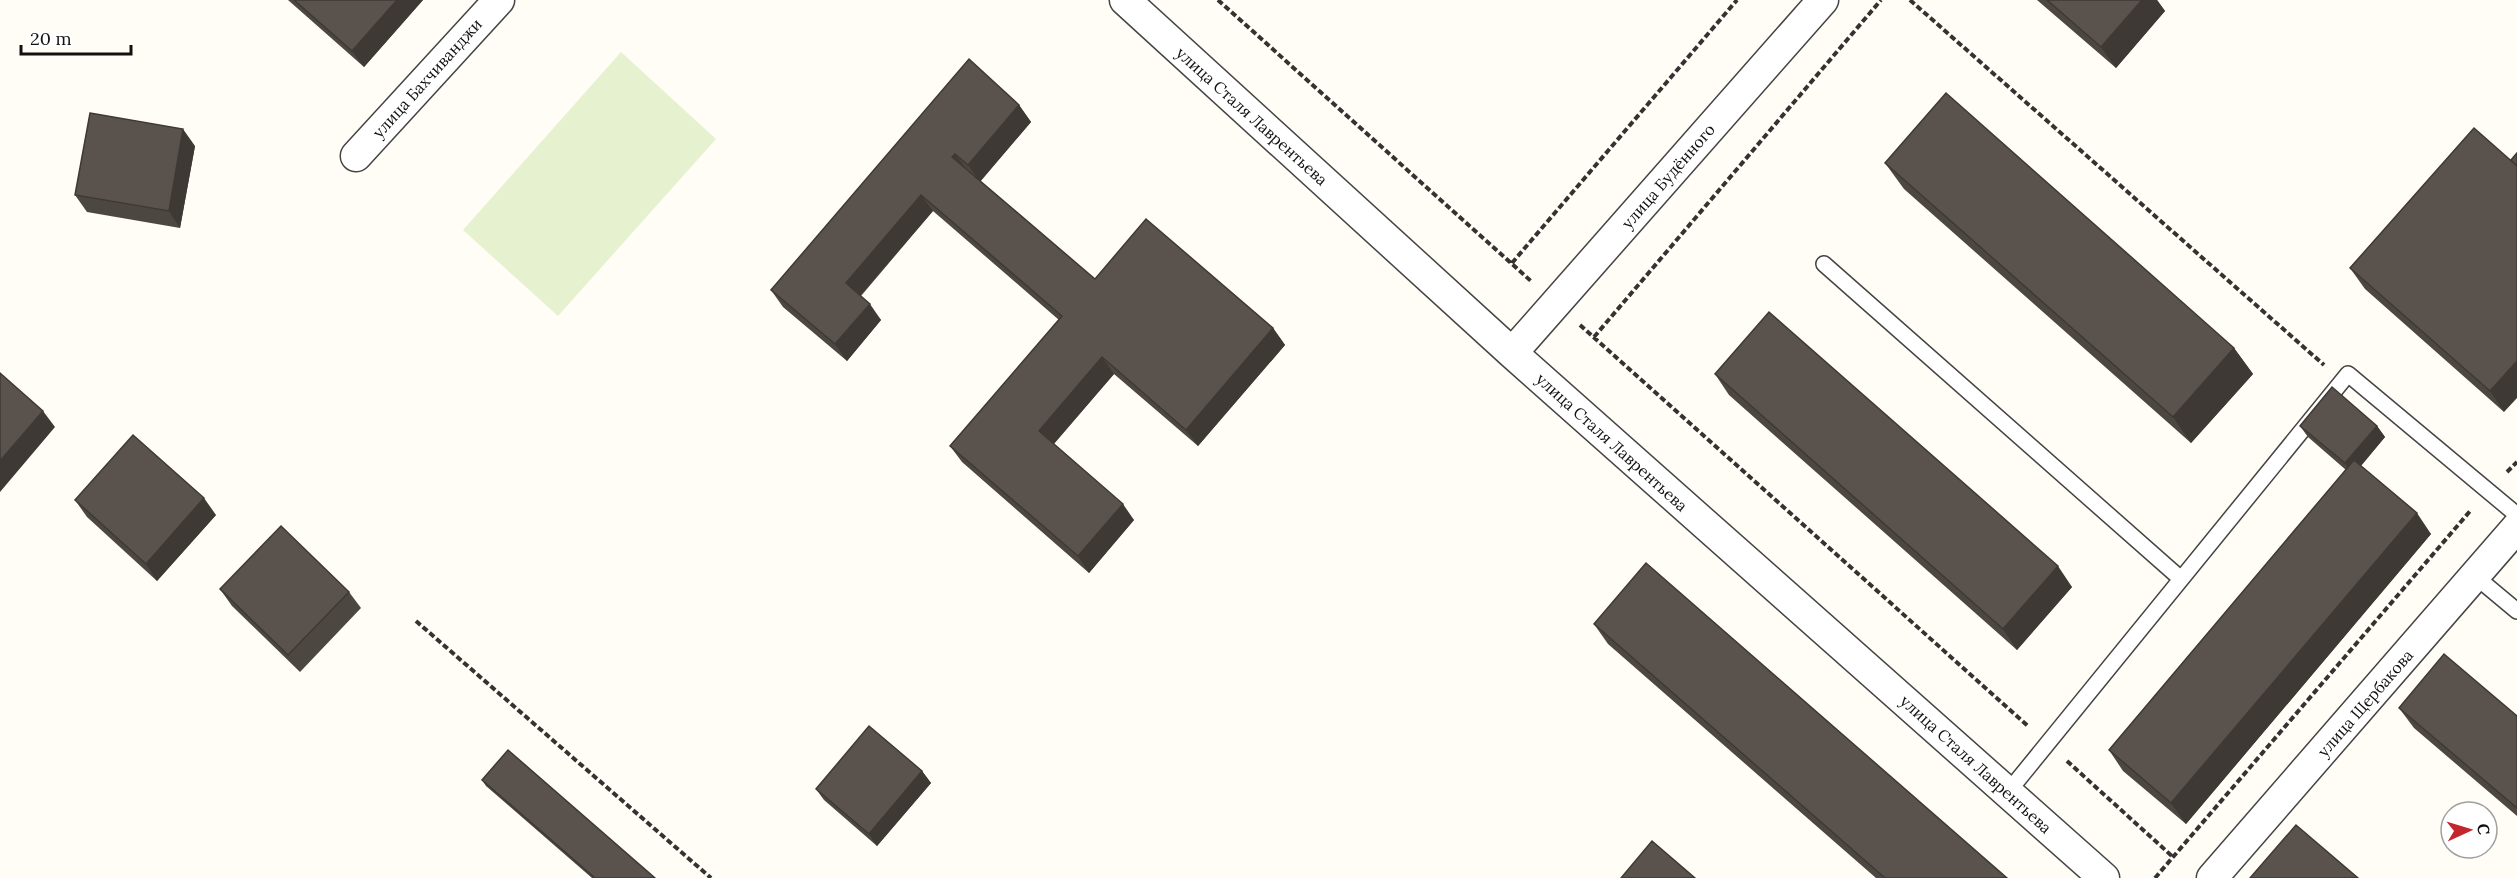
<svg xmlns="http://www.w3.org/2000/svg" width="2517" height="878" font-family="Lora,serif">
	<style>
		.pitch { fill: #e6f2cf }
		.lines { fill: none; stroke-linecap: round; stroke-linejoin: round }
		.service-casing { stroke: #444; stroke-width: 18 }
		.minor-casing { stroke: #444; stroke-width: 33 }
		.path { stroke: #333; stroke-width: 4; stroke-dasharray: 6 3; stroke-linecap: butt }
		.service { stroke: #fff; stroke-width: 15 }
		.minor { stroke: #fff; stroke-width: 30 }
		.wall { fill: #4d4742 }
		.shaded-wall { fill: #3f3936 }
		.building { fill: #5a524d; stroke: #3f3936; stroke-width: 1.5 }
		.labels { text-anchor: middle; stroke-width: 6; stroke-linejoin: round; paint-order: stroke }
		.street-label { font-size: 16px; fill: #111; stroke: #fff }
	</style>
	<rect width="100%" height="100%" fill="#fffdf5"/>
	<path class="pitch" d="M621,52L716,139L558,316L463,230Z"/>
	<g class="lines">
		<defs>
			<path id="service" d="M1824,264L2181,579
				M2475,576L2517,611
				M2008,792L2348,374L2517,515"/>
			<path id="minor" d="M1125,0L1512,353L2104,878
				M356,156L499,0
				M1512,353L1823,0
				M2212,878L2517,527"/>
		</defs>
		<use href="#service" class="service-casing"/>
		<use href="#minor" class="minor-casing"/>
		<path class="path" d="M1218,0L1532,282
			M1910,0L2324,365
			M1512,263L1737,0
			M1580,325L2028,726
			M1594,337L1881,0
			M2507,472L2517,462
			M416,621L711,878
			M2067,761L2173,857
			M2155,878L2471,510"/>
		<use href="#service" class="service"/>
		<use href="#minor" class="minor"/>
	</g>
	<path class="wall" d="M288,0H423L364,67Z
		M2037,0H2157L2165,11L2116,68Z
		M1019,105L1031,122L980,181L1095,279L1273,328L1285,345L1198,446L1114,374L1054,444L1134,520L1089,573L962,462L950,446L1059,320L933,211L861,296L881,320L847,361L783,307L771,290Z
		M2474,128L2504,412L2365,289L2350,268Z
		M195,146L180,228L87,212L75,195Z
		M1885,163L2234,348L2253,374L2191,443L1904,189Z
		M1715,374L2072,587L2017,650L1729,395Z
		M2300,426H2377L2385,437L2361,466L2431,534L2186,824L2123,771L2109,750L2346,470L2308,437Z
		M75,500L216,515L157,581L87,517Z
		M220,589L349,592L361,608L300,672L232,606Z
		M1594,624L2007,878H1876L1608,644Z
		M2399,708L2517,716V816L2414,728Z
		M922,771L931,783L877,846L824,800L816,789Z
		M482,780L655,878H592L486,786Z"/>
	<path class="shaded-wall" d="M397,0H423L364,67L352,51Z
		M2142,0H2157L2165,11L2116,68L2101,47Z
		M1019,105L1031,122L980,182L968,165Z
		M183,129L195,146L180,228L169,211Z
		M955,154L967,170L952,157Z
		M921,195L933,211L857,299L846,283Z
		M870,304L881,320L847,361L835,344Z
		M1273,328L1285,345L1198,446L1186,430Z
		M2234,348L2253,374L2191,443L2173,417Z
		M1102,357L1114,374L1050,448L1039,431Z
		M2517,361V398L2504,412L2490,391Z
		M43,411L55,427L0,492V461Z
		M2377,426L2385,437L2353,475L2345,463Z
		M204,498L216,515L157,581L146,564Z
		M1123,504L1134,520L1089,573L1078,556Z
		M2417,513L2431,534L2186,824L2171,803Z
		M2058,566L2072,587L2017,650L2003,629Z
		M922,771L931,783L877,846L869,834Z"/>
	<path class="building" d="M294,0H397L352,51Z
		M2047,0H2142L2101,47Z
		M969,59L1019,105L968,165L955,154L952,157L1095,279L1146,219L1273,328L1186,430L1102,357L1039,431L1123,504L1078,556L950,446L1062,316L921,195L846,283L870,304L835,344L771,290Z
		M1946,93L2234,348L2173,417L1885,163Z
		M90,113L183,129L169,211L75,195Z
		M2474,128L2517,166V361L2490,391L2350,268Z
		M2517,153V166L2511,160Z
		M1769,312L2058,566L2003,629L1715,374Z
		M0,373L43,411L0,461Z
		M2332,387L2377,426L2345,463L2300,426Z
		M133,435L204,498L146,564L75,500Z
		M2354,460L2417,513L2171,803L2109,750Z
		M281,526L349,592L288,655L220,589Z
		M1646,563L2007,878H1885L1594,624Z
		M2444,654L2517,716V808L2399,708Z
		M869,726L922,771L869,834L816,789Z
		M508,750L655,878H595L482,780Z
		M2296,825L2358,878H2250Z
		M1652,841L1695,878H1621Z"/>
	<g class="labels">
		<g class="street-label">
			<text transform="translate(427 78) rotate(-48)" y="6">улица Бахчиванджи</text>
			<text transform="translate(1252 116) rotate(42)" y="6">улица Сталя Лаврентьева</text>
			<text transform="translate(1668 176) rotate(-49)" y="6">улица Будённого</text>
			<text transform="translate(1612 442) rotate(42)" y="6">улица Сталя Лаврентьева</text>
			<text transform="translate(2365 703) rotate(-49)" y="6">улица Щербакова</text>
			<text transform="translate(1976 764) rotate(42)" y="6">улица Сталя Лаврентьева</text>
		</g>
	</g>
	<g transform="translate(2469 830) rotate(86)"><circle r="28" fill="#ffffff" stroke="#a0a0a0" stroke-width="1.5"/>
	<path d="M0-4.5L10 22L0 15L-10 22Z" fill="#c4262e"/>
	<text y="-9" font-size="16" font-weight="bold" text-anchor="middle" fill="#111111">С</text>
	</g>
	<path d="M21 45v9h110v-9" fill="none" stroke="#111111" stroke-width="3"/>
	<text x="30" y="45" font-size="18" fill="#111111" stroke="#ffffff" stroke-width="4.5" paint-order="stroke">20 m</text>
</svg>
